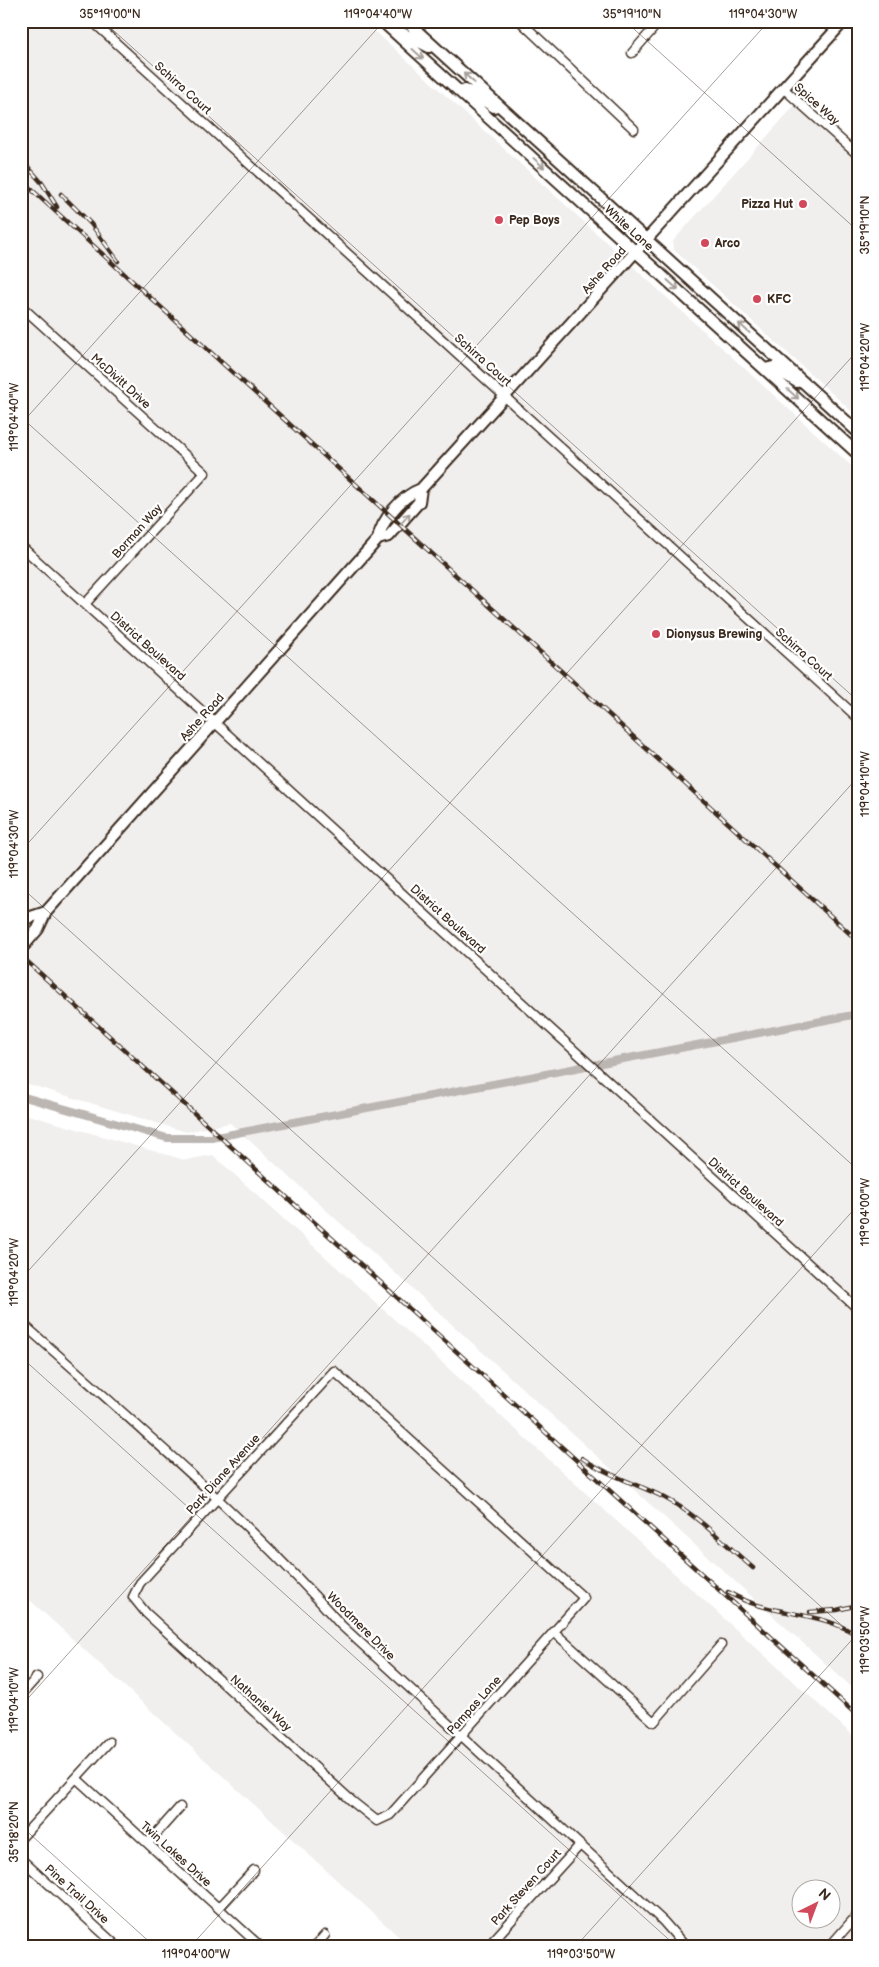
<svg xmlns="http://www.w3.org/2000/svg" width="879" height="1967" font-family="'Balsamiq Sans',sans-serif">
	<style>
		.built { fill: #f1efee; fill-rule: evenodd }
		.lines { fill: none; stroke-linecap: round; stroke-linejoin: round }
		.canal { stroke: #bcb6b3; stroke-width: 8 }
		.street-casing { stroke: #3b2a1e; stroke-width: 11 }
		.secondary-casing { stroke: #3b2a1e; stroke-width: 14 }
		.street { stroke: #fff; stroke-width: 8 }
		.secondary { stroke: #fff; stroke-width: 10 }
		.rail-casing { stroke: #3b2a1e; stroke-width: 4.5 }
		.rail { stroke: #fff; stroke-width: 2.5; stroke-dasharray: 8; stroke-linecap: butt }
		.oneway { stroke: #a79f9a }
		.ticks { fill: none; stroke: #3b2a1e; stroke-width: 1; stroke-opacity: 0.45 }
		.poi-dot { fill: #d1495b; stroke: #fff; stroke-width: 2 }
		.labels { text-anchor: middle; stroke-width: 4.5; stroke-linejoin: round; paint-order: stroke }
		.street-label { font-size: 12px; fill: #3b2a1e; stroke: #fff }
		.poi-label { font-size: 12px; font-weight: bold; fill: #3b2a1e; stroke: #fff; text-anchor: start }
		.neatline { fill: none; stroke: #3b2a1e; stroke-width: 2 }
		.ticks-label { font-size: 12px; text-anchor: middle; fill: #3b2a1e }
	</style>
	<rect width="100%" height="100%" fill="#fff"/>
	<filter id="ink" filterUnits="userSpaceOnUse"><feTurbulence type="fractalNoise" baseFrequency=".02" numOctaves="2"/><feDisplacementMap in="SourceGraphic" scale="10" xChannelSelector="R" yChannelSelector="G"/><feConvolveMatrix kernelMatrix="1 2 1 2 8 2 1 2 1" color-interpolation-filters="sRGB"/></filter>
	<g filter="url(#ink)">
		<path class="built" d="M21,21H364L858,472V1693L230,1123L186,1132L21,1082Z
			M797,103L858,163V417L674,250L673,241Z
			M21,1113L185,1160L213,1155L858,1740V1946H409L21,1592ZM802,1890H832V1920H802Z"/>
		<g class="lines">
			<path class="canal" d="M21,1096L167,1138H211L858,1014"/>
			<defs>
				<path id="street" d="M92,21L858,718
					M520,21L634,129
					M632,53L660,21
					M784,89L858,155
					M21,306L205,473L85,604
					M21,546L858,1309
					M21,1322C130,1420 244,1515 341,1625L663,1921L685,1946
					M334,1371L584,1598L390,1815L377,1821L353,1802L146,1613L133,1597L140,1583Z
					M554,1632L654,1722L721,1645
					M21,1695L37,1677
					M76,1778L260,1946
					M21,1838L109,1742
					M148,1843L180,1807
					M21,1859L117,1946
					M219,1908L254,1870
					M489,1945L580,1845
					M315,1946L325,1935
					M830,1946L858,1914"/>
				<path id="secondary" d="M382,21L858,454
					M406,21L858,432
					M397,34L402,33L429,47
					M461,93L465,90L470,92L494,107
					M765,369L773,367L797,382
					M378,539L389,536L419,502L421,489
					M21,926L28,918L46,912
					M21,949L38,929L46,912L378,539C382,519 402,496 421,489L844,21"/>
			</defs>
			<use href="#street" class="street-casing"/>
			<use href="#secondary" class="secondary-casing"/>
			<use href="#street" class="street"/>
			<use href="#secondary" class="secondary"/>
			<defs>
				<path id="rail" d="M21,159L42,183L57,207
					M21,180L858,941
					M61,194L91,224L118,261
					M21,956L858,1716
					M582,1458C608,1476 638,1484 665,1498C699,1516 725,1544 753,1568
					M728,1592C768,1617 819,1609 858,1636
					M810,1612L837,1610L858,1605"/>
			</defs>
			<use href="#rail" class="rail-casing"/>
			<use href="#rail" class="rail"/>
		</g>
		<defs><path id="oneway-shaft" d="M-6 0H5M1.5-3L5.5 0L1.5 3" fill="none" stroke-width="1.6" stroke-linecap="round" stroke-linejoin="round" transform="scale(1.25)"/></defs>
		<g class="oneway">
			<use href="#oneway-shaft" transform="translate(418 54) rotate(42)"/>
			<use href="#oneway-shaft" transform="translate(469 78) rotate(-138)"/>
			<use href="#oneway-shaft" transform="translate(539 163) rotate(42)"/>
			<use href="#oneway-shaft" transform="translate(673 285) rotate(42)"/>
			<use href="#oneway-shaft" transform="translate(744 328) rotate(-138)"/>
			<use href="#oneway-shaft" transform="translate(793 394) rotate(42)"/>
			<use href="#oneway-shaft" transform="translate(405 519) rotate(-49)"/>
		</g>
	</g>
	<path class="ticks" d="M103,21L858,701M625,21L858,231M21,417L858,1170M21,424L384,21M21,851L769,21M21,887L858,1640M21,1279L858,350M21,1357L676,1946M21,1706L858,777M21,1826L154,1946M191,1946L858,1205M576,1946L858,1633"/>
	<g class="poi-dot">
		<circle cx="803" cy="204" r="5"/>
		<circle cx="499" cy="220" r="5"/>
		<circle cx="705" cy="243" r="5"/>
		<circle cx="757" cy="299" r="5"/>
		<circle cx="656" cy="634" r="5"/>
	</g>
	<g class="labels">
		<g class="street-label">
			<text transform="translate(183 88) rotate(42)" y="4">Schirra Court</text>
			<text transform="translate(817 104) rotate(42)" y="4">Spice Way</text>
			<text transform="translate(629 228) rotate(42)" y="4">White Lane</text>
			<text transform="translate(604 270) rotate(-48)" y="4">Ashe Road</text>
			<text transform="translate(483 360) rotate(42)" y="4">Schirra Court</text>
			<text transform="translate(121 381) rotate(42)" y="4">McDivitt Drive</text>
			<text transform="translate(137 531) rotate(-48)" y="4">Borman Way</text>
			<text transform="translate(148 646) rotate(42)" y="4">District Boulevard</text>
			<text transform="translate(804 654) rotate(42)" y="4">Schirra Court</text>
			<text transform="translate(202 717) rotate(-48)" y="4">Ashe Road</text>
			<text transform="translate(448 919) rotate(42)" y="4">District Boulevard</text>
			<text transform="translate(746 1192) rotate(42)" y="4">District Boulevard</text>
			<text transform="translate(223 1474) rotate(-48)" y="4">Park Diane Avenue</text>
			<text transform="translate(361 1626) rotate(45)" y="4">Woodmere Drive</text>
			<text transform="translate(261 1703) rotate(42)" y="4">Nathaniel Way</text>
			<text transform="translate(474 1705) rotate(-48)" y="4">Pampas Lane</text>
			<text transform="translate(176 1854) rotate(42)" y="4">Twin Lakes Drive</text>
			<text transform="translate(526 1887) rotate(-48)" y="4">Park Steven Court</text>
			<text transform="translate(77 1894) rotate(42)" y="4">Pine Trail Drive</text>
		</g>
		<g class="poi-label">
			<text x="793" y="208" text-anchor="end">Pizza Hut</text>
			<text x="509" y="224">Pep Boys</text>
			<text x="715" y="247">Arco</text>
			<text x="767" y="303">KFC</text>
			<text x="666" y="638">Dionysus Brewing</text>
		</g>
	</g>
	<rect width="879" height="1967" fill="none" stroke="#fff" stroke-width="55"/>
	<g transform="translate(816 1904) rotate(42)"><circle r="24" fill="#ffffff" stroke="#b1aaa5"/>
	<path d="M0-4L9 19L0 12L-9 19Z" fill="#d1495b"/>
	<text y="-8" font-size="14" font-weight="bold" text-anchor="middle" fill="#3b2a1e">N</text>
	</g>
	<rect x="28" y="28" width="824" height="1912" class="neatline"/>
	<g class="ticks-label">
		<text x="110" y="18">35°19'00"N</text>
		<text x="378" y="18">119°04'40"W</text>
		<text x="632" y="18">35°19'10"N</text>
		<text x="763" y="18">119°04'30"W</text>
		<text transform="translate(865 225) rotate(-90)" y="4">35°19'10"N</text>
		<text transform="translate(865 357) rotate(-90)" y="4">119°04'20"W</text>
		<text transform="translate(14 417) rotate(-90)" y="4">119°04'40"W</text>
		<text transform="translate(865 784) rotate(-90)" y="4">119°04'10"W</text>
		<text transform="translate(14 844) rotate(-90)" y="4">119°04'30"W</text>
		<text transform="translate(865 1212) rotate(-90)" y="4">119°04'00"W</text>
		<text transform="translate(14 1272) rotate(-90)" y="4">119°04'20"W</text>
		<text transform="translate(865 1640) rotate(-90)" y="4">119°03'50"W</text>
		<text transform="translate(14 1700) rotate(-90)" y="4">119°04'10"W</text>
		<text transform="translate(14 1832) rotate(-90)" y="4">35°18'20"N</text>
		<text x="196" y="1958">119°04'00"W</text>
		<text x="581" y="1958">119°03'50"W</text>
	</g>
</svg>
